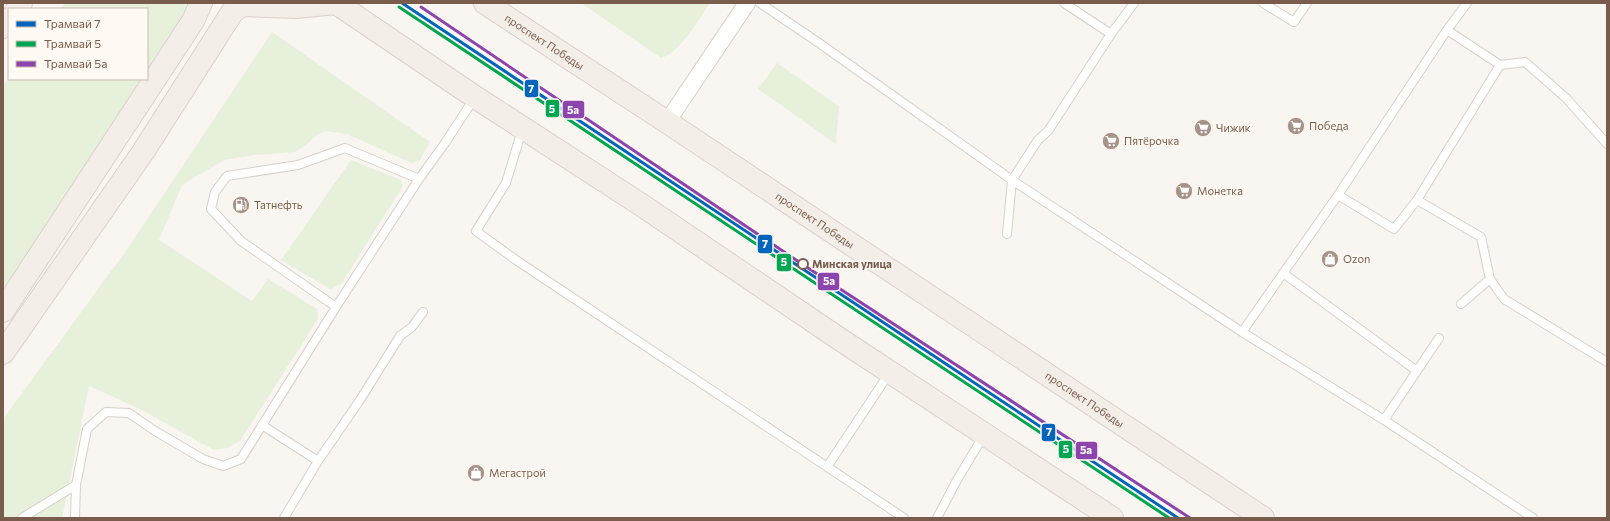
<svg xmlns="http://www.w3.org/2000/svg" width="1610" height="521" font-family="Commissioner,sans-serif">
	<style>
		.green { fill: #e7f0db }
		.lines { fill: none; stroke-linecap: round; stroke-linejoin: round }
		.service-casing { stroke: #d7d1cb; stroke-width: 10 }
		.minor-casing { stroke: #d7d1cb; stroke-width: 18 }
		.primary-casing { stroke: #dad1cc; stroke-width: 24 }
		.service { stroke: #fefefd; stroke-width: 8 }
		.minor { stroke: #fefefd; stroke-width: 16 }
		.primary { stroke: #f3eee8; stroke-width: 22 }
		.tram-1-casing { stroke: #fffaf3; stroke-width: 6 }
		.tram-2-casing { stroke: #fffaf3; stroke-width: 6 }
		.tram-3-casing { stroke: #fffaf3; stroke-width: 6 }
		.tram-1 { stroke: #0065bd; stroke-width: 3 }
		.tram-2 { stroke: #00a651; stroke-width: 3 }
		.tram-3 { stroke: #8e44ad; stroke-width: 3 }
		.stop-dot { fill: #fffaf3; stroke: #7a5c4d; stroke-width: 2 }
		.labels { text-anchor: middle; stroke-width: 3; stroke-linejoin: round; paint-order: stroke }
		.street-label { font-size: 11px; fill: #7a5c4d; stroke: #fffaf3 }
		.poi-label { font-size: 11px; fill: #7a5c4d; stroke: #fffaf3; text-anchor: start }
		.stop-label { font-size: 11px; font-weight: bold; fill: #7a5c4d; stroke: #fffaf3; text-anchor: start }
		.line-badge { stroke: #fffaf3; stroke-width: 1.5 }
		.badge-label { font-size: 11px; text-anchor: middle; font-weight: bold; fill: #fff }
	</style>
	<rect width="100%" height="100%" fill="#f9f5f0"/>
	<path class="green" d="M65,3H192L147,78V9H60Z
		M581,3H710C699,19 680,53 661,58Z
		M272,32L430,142L420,160L412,163L347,134L326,131L318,134L307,144L295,152L255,155L224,160L182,185L159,240L252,301L268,279L317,309L318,319L240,441L227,448L214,450L140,409L89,386L62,518H3V419L123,255Z
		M777,63L839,106L836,144L758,89Z
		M9,78V79H146L3,298V86Z
		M351,160L401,180L403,186L342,283L330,289L281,260Z"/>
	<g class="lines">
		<defs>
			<path id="service" d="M760,3L819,43L1012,180L1242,332L1384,420L1533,518
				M1064,3L1111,34
				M1263,3L1294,22L1307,3
				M1500,65L1525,62L1566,98L1607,144
				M522,130L506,183L476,231L516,260L904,518
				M1338,195L1447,30L1467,3
				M1417,200L1500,65L1447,30
				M1007,234L1012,180L1038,140L1048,131L1111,34L1134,3
				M1283,273L1417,371
				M1461,304L1490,279
				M336,307L241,241L211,209L215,192L227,176L298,165L345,148L419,179
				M1242,332L1338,195L1394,229L1417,200L1481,237L1490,279L1504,299L1607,362
				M1384,420L1439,338
				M262,425L318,461
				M827,467L890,372
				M22,518L76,485
				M75,518L76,485L87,429L106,412L129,413L155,431L203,459L223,466L241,459L336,307L419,179L445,143L475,97
				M284,518L318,461L360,400L400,336L412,327L423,312
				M937,518L957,480L984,435"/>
			<path id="minor" d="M667,122L747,3"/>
			<g id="primary">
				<path d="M336,3L475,97L640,204L841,340L1112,518"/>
				<path id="s1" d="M485,3L667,122L1263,518"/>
				<path d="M17,9L21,3"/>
				<path d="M3,27L9,19"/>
				<path d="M3,311L193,21L201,3"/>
				<path d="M3,353L143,152L233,11L243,5L296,7L336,3"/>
			</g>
		</defs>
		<use href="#service" class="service-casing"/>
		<use href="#minor" class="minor-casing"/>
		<use href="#primary" class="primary-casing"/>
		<use href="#service" class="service"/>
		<use href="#minor" class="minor"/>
		<use href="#primary" class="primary"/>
		<defs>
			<path id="tram-1" d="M402,3L1178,518"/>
			<path id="tram-2" d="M399,7L1169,518"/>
			<path id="tram-3" d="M421,7L802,264L1190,518"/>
		</defs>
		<use href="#tram-1" class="tram-1-casing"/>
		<use href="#tram-2" class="tram-2-casing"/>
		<use href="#tram-3" class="tram-3-casing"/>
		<use href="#tram-1" class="tram-1"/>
		<use href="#tram-2" class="tram-2"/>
		<use href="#tram-3" class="tram-3"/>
	</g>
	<defs>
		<symbol id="supermarket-disc" viewBox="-11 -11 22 22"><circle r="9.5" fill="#a69286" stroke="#fffaf3"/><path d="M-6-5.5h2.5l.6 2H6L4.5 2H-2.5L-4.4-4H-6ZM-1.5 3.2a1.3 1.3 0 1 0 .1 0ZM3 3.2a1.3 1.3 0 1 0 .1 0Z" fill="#fff"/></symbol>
		<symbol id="fuel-disc" viewBox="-11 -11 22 22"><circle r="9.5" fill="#a69286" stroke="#fffaf3"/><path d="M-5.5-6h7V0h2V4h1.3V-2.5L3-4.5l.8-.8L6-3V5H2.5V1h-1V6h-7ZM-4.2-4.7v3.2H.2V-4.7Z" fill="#fff"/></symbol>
		<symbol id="shop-disc" viewBox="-11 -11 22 22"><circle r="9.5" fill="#a69286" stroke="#fffaf3"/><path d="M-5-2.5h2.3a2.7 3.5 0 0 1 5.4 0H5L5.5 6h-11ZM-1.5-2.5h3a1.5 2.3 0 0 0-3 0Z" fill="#fff"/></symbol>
	</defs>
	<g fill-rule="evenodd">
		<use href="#supermarket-disc" x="1286" y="116" width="20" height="20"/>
		<use href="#supermarket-disc" x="1193" y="118" width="20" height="20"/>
		<use href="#supermarket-disc" x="1101" y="131" width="20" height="20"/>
		<use href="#supermarket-disc" x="1174" y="181" width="20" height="20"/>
		<use href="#fuel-disc" x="231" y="195" width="20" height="20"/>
		<use href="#shop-disc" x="1320" y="249" width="20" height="20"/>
		<use href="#shop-disc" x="466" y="463" width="20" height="20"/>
	</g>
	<circle class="stop-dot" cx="803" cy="264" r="5"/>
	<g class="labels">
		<g class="street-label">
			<text dy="4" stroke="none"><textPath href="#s1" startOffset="71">проспект Победы</textPath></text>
			<text dy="4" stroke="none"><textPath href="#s1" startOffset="395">проспект Победы</textPath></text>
			<text dy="4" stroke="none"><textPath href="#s1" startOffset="719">проспект Победы</textPath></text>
		</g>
		<g class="poi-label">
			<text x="1309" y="130">Победа</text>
			<text x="1216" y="132">Чижик</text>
			<text x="1124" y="145">Пятёрочка</text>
			<text x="1197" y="195">Монетка</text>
			<text x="254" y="209">Татнефть</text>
			<text x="1343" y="263">Ozon</text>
			<text x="489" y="477">Мегастрой</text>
		</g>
		<g class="stop-label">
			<text x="812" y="268">Минская улица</text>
		</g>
	</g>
	<g class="line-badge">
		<rect x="524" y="79" width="15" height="19" rx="4" fill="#0065bd"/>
		<rect x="545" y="99" width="15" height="19" rx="4" fill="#00a651"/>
		<rect x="562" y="100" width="23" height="19" rx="4" fill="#8e44ad"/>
		<rect x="757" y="234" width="16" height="20" rx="4" fill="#0065bd"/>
		<rect x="776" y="253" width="16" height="19" rx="4" fill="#00a651"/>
		<rect x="817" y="272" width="23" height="19" rx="4" fill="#8e44ad"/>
		<rect x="1041" y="423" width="15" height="19" rx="4" fill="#0065bd"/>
		<rect x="1058" y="440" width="15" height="19" rx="4" fill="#00a651"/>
		<rect x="1075" y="441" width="23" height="19" rx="4" fill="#8e44ad"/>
	</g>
	<g class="badge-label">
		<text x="531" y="93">7</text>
		<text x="552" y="113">5</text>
		<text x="573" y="114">5а</text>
		<text x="765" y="248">7</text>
		<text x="784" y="266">5</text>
		<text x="829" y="285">5а</text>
		<text x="1049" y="436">7</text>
		<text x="1066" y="453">5</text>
		<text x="1086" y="454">5а</text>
	</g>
	<rect width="1610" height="521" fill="none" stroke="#7a5c4d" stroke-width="8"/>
	<rect x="8" y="8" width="140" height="72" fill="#fffaf3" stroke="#cabbb1"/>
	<rect x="16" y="21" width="20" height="6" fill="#0065bd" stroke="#cabbb1"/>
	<text x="44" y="28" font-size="12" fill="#7a5c4d">Трамвай 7</text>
	<rect x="16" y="41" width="20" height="6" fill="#00a651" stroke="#cabbb1"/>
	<text x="44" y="48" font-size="12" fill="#7a5c4d">Трамвай 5</text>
	<rect x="16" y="61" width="20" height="6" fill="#8e44ad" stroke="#cabbb1"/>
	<text x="44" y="68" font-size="12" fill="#7a5c4d">Трамвай 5а</text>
</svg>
